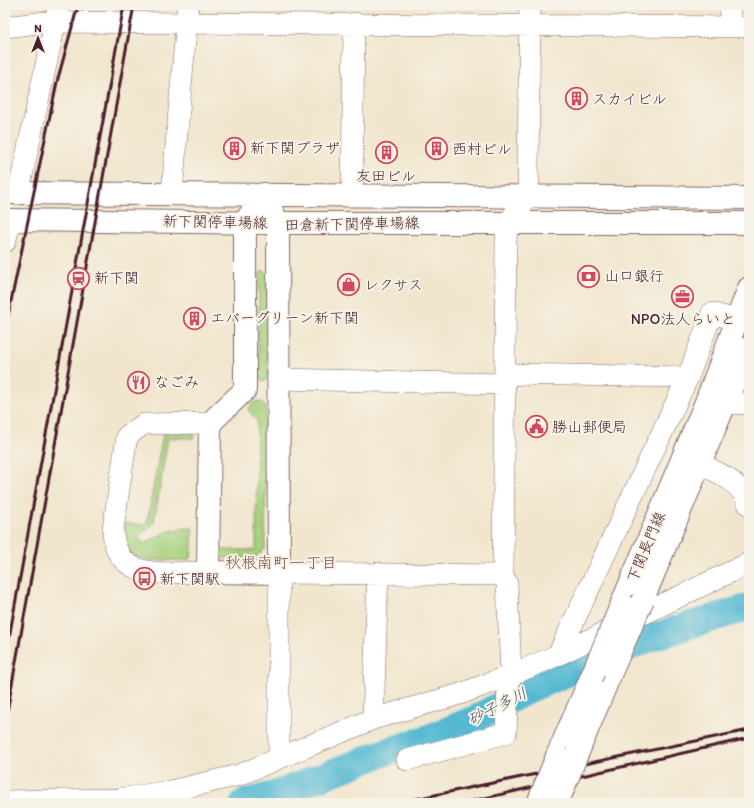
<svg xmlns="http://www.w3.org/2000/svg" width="754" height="808" font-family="Itim,'Klee One',sans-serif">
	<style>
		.green { fill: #a4d07c; stroke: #777854 }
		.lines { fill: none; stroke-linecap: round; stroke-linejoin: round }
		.river { stroke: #55b9d3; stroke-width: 28 }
		.minor-casing { stroke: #846564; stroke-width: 22 }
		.major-casing { stroke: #846564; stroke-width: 24 }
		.minor { stroke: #fff; stroke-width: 21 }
		.major { stroke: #fff; stroke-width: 22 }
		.rail { stroke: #4a1f2b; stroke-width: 3 }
		.major-bridge-casing { stroke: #846564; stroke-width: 24; stroke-linecap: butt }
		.major-bridge { stroke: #fff; stroke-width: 22 }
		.labels { text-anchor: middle; stroke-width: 4; stroke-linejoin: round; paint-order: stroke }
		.poi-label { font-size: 15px; fill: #4a1f2b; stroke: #f7f3e8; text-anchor: start }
		.street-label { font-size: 15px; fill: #4a1f2b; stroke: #f7f3e8 }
		.neighbourhood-label { font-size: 16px; fill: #81524d; stroke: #f7f3e8 }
		.water-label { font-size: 16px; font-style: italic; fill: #4e5566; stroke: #f7f3e8 }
	</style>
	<rect width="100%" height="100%" fill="#f7f3e8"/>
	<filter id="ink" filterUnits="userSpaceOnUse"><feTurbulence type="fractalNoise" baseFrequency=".025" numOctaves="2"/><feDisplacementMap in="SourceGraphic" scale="8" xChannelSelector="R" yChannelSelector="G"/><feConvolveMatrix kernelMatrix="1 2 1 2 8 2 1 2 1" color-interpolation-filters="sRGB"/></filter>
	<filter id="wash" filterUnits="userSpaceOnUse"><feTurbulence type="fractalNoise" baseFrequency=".012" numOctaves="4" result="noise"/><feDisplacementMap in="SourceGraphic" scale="16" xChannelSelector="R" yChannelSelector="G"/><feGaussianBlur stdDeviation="0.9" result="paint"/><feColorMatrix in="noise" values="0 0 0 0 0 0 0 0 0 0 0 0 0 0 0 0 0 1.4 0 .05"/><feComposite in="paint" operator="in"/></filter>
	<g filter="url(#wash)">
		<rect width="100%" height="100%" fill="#f1e6cd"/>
		<path class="green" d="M262,271L268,273V379L263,381L258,377L259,276Z
			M259,401L263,403L266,407L265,549L254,558H221L217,556L215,550H256L257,420L248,410L254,402Z
			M194,432V438H168L154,522L151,526L138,536L144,544C164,533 170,528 193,528L191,558L186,560H146L132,556L122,539L124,523L145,525L147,522L163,434Z"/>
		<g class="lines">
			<path class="river" d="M244,803L274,795L383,753L429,738L475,719L529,689L652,637L749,607"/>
		</g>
	</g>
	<g filter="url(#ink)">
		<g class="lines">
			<defs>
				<path id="minor" d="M730,5V26
					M5,27L46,22L749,27
					M172,193L188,5
					M18,194L59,5
					M352,194L354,23
					M5,242L11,220
					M505,374L688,377
					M278,379L505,384
					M726,403L749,404
					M699,463C719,473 741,482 749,505
					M208,572C170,571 114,585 113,529L127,436L144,424L210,423
					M558,655L688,377L712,313L736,320
					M373,719L378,573
					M279,757V573L503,575
					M407,760L506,733L508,686L511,675L507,584L503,575L506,241L507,223L529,197L528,169L530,5
					M5,801L119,799L171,791L239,775L373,719L460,694L511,675L558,655L749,563"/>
				<path id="major" d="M5,193L749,198
					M264,194L278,223L279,573L208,572L210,423L245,390V222Z
					M5,220L278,223H749
					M643,599L749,347
					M622,603L706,402L749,288
					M578,752L613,668
					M557,756L591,678"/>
			</defs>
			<use href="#minor" class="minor-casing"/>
			<use href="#major" class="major-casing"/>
			<use href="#minor" class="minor"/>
			<use href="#major" class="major"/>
			<path class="rail" d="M5,330L57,82L78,5
				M5,660L124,5
				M5,723L134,5
				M396,803L749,730
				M463,803L749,738"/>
			<defs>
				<path id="major-bridge" d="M613,668L643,599
					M591,678L622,603
					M559,799L578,752
					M538,803L557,756"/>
			</defs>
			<use href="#major-bridge" class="major-bridge-casing"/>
			<use href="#major-bridge" class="major-bridge"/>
		</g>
	</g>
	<defs>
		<symbol id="building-ring" viewBox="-11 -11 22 22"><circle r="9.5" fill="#f7f3e8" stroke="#d1495b" stroke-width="1.5"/><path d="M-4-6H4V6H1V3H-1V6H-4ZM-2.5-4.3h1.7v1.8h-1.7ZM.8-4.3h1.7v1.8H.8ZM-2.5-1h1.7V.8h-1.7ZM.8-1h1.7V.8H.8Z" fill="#d1495b"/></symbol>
		<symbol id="bank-ring" viewBox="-11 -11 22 22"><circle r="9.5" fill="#f7f3e8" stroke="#d1495b" stroke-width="1.5"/><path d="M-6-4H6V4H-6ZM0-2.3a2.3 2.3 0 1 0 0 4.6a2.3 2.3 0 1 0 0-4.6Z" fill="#d1495b"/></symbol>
		<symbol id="station-ring" viewBox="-11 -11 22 22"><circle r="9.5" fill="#f7f3e8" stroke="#d1495b" stroke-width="1.5"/><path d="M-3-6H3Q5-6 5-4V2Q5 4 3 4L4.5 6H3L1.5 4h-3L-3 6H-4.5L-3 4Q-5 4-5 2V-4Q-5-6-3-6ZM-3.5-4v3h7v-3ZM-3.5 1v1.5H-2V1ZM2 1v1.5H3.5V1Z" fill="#d1495b"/></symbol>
		<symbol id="shop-ring" viewBox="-11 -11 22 22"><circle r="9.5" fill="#f7f3e8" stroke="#d1495b" stroke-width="1.5"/><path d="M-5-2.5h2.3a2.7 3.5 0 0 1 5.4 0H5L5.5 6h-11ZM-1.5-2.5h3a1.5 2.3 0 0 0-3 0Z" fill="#d1495b"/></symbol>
		<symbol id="office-ring" viewBox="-11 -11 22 22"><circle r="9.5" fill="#f7f3e8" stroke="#d1495b" stroke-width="1.5"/><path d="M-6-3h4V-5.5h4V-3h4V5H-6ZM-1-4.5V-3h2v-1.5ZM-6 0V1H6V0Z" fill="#d1495b"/></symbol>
		<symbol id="restaurant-ring" viewBox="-11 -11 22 22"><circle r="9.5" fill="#f7f3e8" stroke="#d1495b" stroke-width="1.5"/><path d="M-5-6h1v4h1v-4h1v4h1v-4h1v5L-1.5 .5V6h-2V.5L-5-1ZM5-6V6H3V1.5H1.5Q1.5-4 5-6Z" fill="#d1495b"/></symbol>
		<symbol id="civic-ring" viewBox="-11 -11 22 22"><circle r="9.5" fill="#f7f3e8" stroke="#d1495b" stroke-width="1.5"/><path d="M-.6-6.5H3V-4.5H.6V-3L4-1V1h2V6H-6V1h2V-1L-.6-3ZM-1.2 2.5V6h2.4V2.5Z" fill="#d1495b"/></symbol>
		<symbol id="bus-ring" viewBox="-11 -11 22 22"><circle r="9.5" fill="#f7f3e8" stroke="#d1495b" stroke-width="1.5"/><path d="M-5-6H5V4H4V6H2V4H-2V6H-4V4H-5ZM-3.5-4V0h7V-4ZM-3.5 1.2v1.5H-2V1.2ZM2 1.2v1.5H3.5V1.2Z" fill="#d1495b"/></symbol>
	</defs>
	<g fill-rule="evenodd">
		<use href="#building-ring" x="564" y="86" width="25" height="25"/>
		<use href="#building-ring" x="222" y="136" width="25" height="25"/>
		<use href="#building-ring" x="424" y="136" width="25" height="25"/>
		<use href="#building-ring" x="374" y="140" width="25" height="25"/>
		<use href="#bank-ring" x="576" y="264" width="25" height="25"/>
		<use href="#station-ring" x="66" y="266" width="25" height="25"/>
		<use href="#shop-ring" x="336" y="272" width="25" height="25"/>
		<use href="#office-ring" x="670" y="284" width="25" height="25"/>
		<use href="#building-ring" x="182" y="306" width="25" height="25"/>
		<use href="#restaurant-ring" x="126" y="370" width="25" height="25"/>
		<use href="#civic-ring" x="524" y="414" width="25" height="25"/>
		<use href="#bus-ring" x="132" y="566" width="25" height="25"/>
	</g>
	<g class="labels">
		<g class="poi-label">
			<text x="592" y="104">スカイビル</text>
			<text x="250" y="153">新下関プラザ</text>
			<text x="452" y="154">西村ビル</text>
			<text x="386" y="181" text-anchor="middle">友田ビル</text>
			<text x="604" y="281">山口銀行</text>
			<text x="94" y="283">新下関</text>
			<text x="364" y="290">レクサス</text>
			<text x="210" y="323">エバーグリーン新下関</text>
			<text x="683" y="324" text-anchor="middle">NPO法人らいと</text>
			<text x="154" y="387">なごみ</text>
			<text x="552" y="432">勝山郵便局</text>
			<text x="160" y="584">新下関駅</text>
		</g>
		<g class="street-label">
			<text transform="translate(215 222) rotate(1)" y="5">新下関停車場線</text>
			<text transform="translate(352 224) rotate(-1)" y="5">田倉新下関停車場線</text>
			<text transform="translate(646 547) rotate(-67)" y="5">下関長門線</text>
		</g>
		<g class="neighbourhood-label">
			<text x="281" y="568">秋根南町一丁目</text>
		</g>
		<g class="water-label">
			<text transform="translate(497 706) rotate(-27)" y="6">砂子多川</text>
		</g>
	</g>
	<rect width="754" height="808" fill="none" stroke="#f7f3e8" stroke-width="20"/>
	<g transform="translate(38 38)" stroke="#f7f3e8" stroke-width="3" paint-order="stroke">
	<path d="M0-3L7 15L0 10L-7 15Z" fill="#4a1f2b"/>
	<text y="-6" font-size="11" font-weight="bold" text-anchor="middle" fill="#4a1f2b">N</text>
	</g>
</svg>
